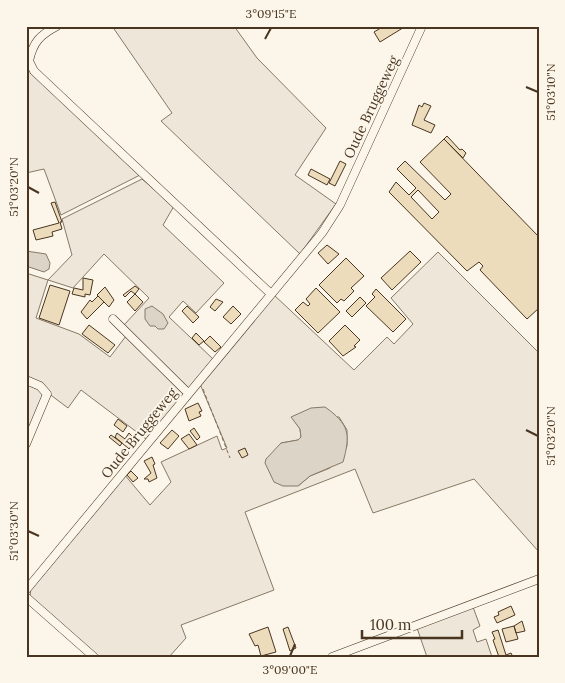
<svg xmlns="http://www.w3.org/2000/svg" width="565" height="683" font-family="Lora,serif">
	<style>
		.green { fill: #ede6d9; stroke: #887966; fill-rule: evenodd }
		.water { fill: #dcd4c6; stroke: #887966 }
		.building { fill: #ecdcbc; stroke: #4a3520; fill-rule: evenodd }
		.lines { fill: none; stroke-linecap: round; stroke-linejoin: round }
		.minor-casing { stroke: #4a3520; stroke-width: 9 }
		.path { stroke: #7f6f5c; stroke-width: 1; stroke-dasharray: 4 2.5; stroke-linecap: butt }
		.minor { stroke: #fbf6e9; stroke-width: 8 }
		.ticks { fill: none; stroke: #4a3520; stroke-width: 2 }
		.labels { text-anchor: middle; stroke-width: 4; stroke-linejoin: round; paint-order: stroke }
		.street-label { font-size: 14px; fill: #4a3520; stroke: #fbf6e9 }
		.neatline { fill: none; stroke: #4a3520; stroke-width: 2 }
		.ticks-label { font-size: 12px; text-anchor: middle; fill: #4a3520 }
	</style>
	<rect width="100%" height="100%" fill="#fbf6e9"/>
	<path class="green" d="M112,26H234L257,58L326,128L295,175L336,204L300,254L161,121L172,113Z
		M26,67L140,175L61,215L44,169L26,173Z
		M142,179L174,206L163,225L224,283L196,313L183,301L169,317L213,359L188,390L124,325L149,298L104,254L73,288L48,280L36,318L79,334L110,357L126,336L185,393L146,439L81,390L68,408L48,393L31,427L26,425V273L48,280L72,255L62,219Z
		M438,252L539,353V552L474,479L373,513L355,469L245,512L274,590L181,625L186,638L169,657H97L30,597L31,586L124,474L150,505L171,482L161,462L217,436L222,450L227,448L200,384L274,295L354,370L387,337L394,344L413,324L391,298ZM292,417H339L347,430V446L330,468L310,476L298,486L281,443L298,440L301,437L300,429Z
		M473,607L480,626L473,630L477,642L486,639L492,657H427L417,628Z"/>
	<path class="water" d="M26,251L46,254L50,263L49,269L44,272L26,266Z
		M152,306L163,314L168,323L164,329H158L155,326H150L145,319V309Z
		M325,407C349,424 351,434 343,462L310,476L298,486H283L274,482L265,463L266,459L281,443L298,440L301,437L300,429L291,417L311,408Z"/>
	<path class="building" d="M384,26H406L380,42L374,32Z
		M424,103L431,106L424,120L435,125L431,133L412,125L419,105L422,107Z
		M447,136L460,150L462,149L466,153L463,158L444,139Z
		M444,139L539,237V308L527,319L480,270L483,266L479,262L467,271L389,192L396,182L409,195L416,188L397,169L405,161L445,200L451,194L420,162ZM418,190L439,212L432,219L411,197Z
		M340,161L346,164L335,186L329,183Z
		M311,169L330,179L327,185L308,175Z
		M55,202L62,222H60L62,229L52,232L53,236L36,240L33,230L59,223L51,203Z
		M327,245L339,254L328,264L318,253Z
		M410,251L421,262L392,290L381,278Z
		M346,258L364,276L351,288L354,291L344,301L341,299L337,303L319,285Z
		M83,278L93,280L90,295L85,294V297L72,294L74,288L83,290Z
		M50,285L70,291L59,325L39,318Z
		M135,286L139,289L135,294L131,291L125,297L123,295Z
		M105,287L114,300L109,307L97,295Z
		M316,288L340,312L318,333L295,310L303,302L308,306L310,304L306,299Z
		M376,289L406,319L393,332L366,306L375,297L372,294Z
		M135,294L143,302L135,311L127,302Z
		M98,296L104,302L87,319L81,312L90,300L92,302Z
		M360,297L366,303L352,317L346,311Z
		M216,299L223,302L215,311L210,307Z
		M187,306L199,317L193,323L182,311Z
		M233,306L241,314L231,324L223,317Z
		M89,325L115,345L108,353L82,334Z
		M345,325L360,340L354,346L356,347L343,356L329,341Z
		M196,333L204,341L199,345L192,338Z
		M210,336L221,347L215,352L204,342Z
		M198,403L202,411L199,412L201,416L189,421L185,409Z
		M118,419L127,426L123,432L114,425Z
		M194,428L200,437L197,440L190,431Z
		M172,430L179,436L168,449L160,443Z
		M117,433L125,439L129,433L136,440L129,449L115,437Z
		M189,434L197,445L189,449L181,439Z
		M111,435L122,443L120,446L109,437Z
		M245,448L248,455L242,458L238,451Z
		M152,457L155,464L153,465L157,478L149,482L148,479H144L151,473L144,461Z
		M131,471L138,478L133,482L127,475Z
		M511,606L515,615L497,623L494,617L499,615L498,612Z
		M522,621L525,631L516,633L514,626Z
		M514,626L518,639L506,642L502,629Z
		M268,627L276,652L261,656L258,645L255,646L249,634Z
		M288,627L296,648L290,651L283,629Z
		M498,630L506,655L511,653L513,657H499L493,640L495,639L492,632Z"/>
	<g class="lines">
		<defs>
			<path id="minor" d="M57,26C40,35 33,42 29,61L34,71L271,294
				M113,319L188,393
				M26,380L40,386L47,394L26,444
				M26,590L322,233L340,205L422,26
				M26,597L94,657
				M332,657L539,579"/>
		</defs>
		<use href="#minor" class="minor-casing"/>
		<path class="path" d="M203,389L230,458"/>
		<use href="#minor" class="minor"/>
	</g>
	<path class="ticks" d="M265,39L271,28M526,87L538,92M28,187L39,193M526,430L538,436M28,531L39,536M290,656L295,644"/>
	<g class="labels">
		<g class="street-label">
			<text transform="translate(371 107) rotate(-65)" y="5">Oude Bruggeweg</text>
			<text transform="translate(139 433) rotate(-51)" y="5">Oude Bruggeweg</text>
		</g>
	</g>
	<rect width="565" height="683" fill="none" stroke="#fbf6e9" stroke-width="55"/>
	<path d="M362 630v8h100v-8" fill="none" stroke="#4a3520" stroke-width="2.5"/>
	<text x="370" y="630" font-size="15" fill="#4a3520" stroke="#fbf6e9" stroke-width="4" paint-order="stroke">100 m</text>
	<rect x="28" y="28" width="510" height="628" class="neatline"/>
	<g class="ticks-label">
		<text x="271" y="18">3°09'15"E</text>
		<text transform="translate(551 92) rotate(-90)" y="4">51°03'10"N</text>
		<text transform="translate(14 187) rotate(-90)" y="4">51°03'20"N</text>
		<text transform="translate(551 436) rotate(-90)" y="4">51°03'20"N</text>
		<text transform="translate(14 531) rotate(-90)" y="4">51°03'30"N</text>
		<text x="290" y="674">3°09'00"E</text>
	</g>
</svg>
